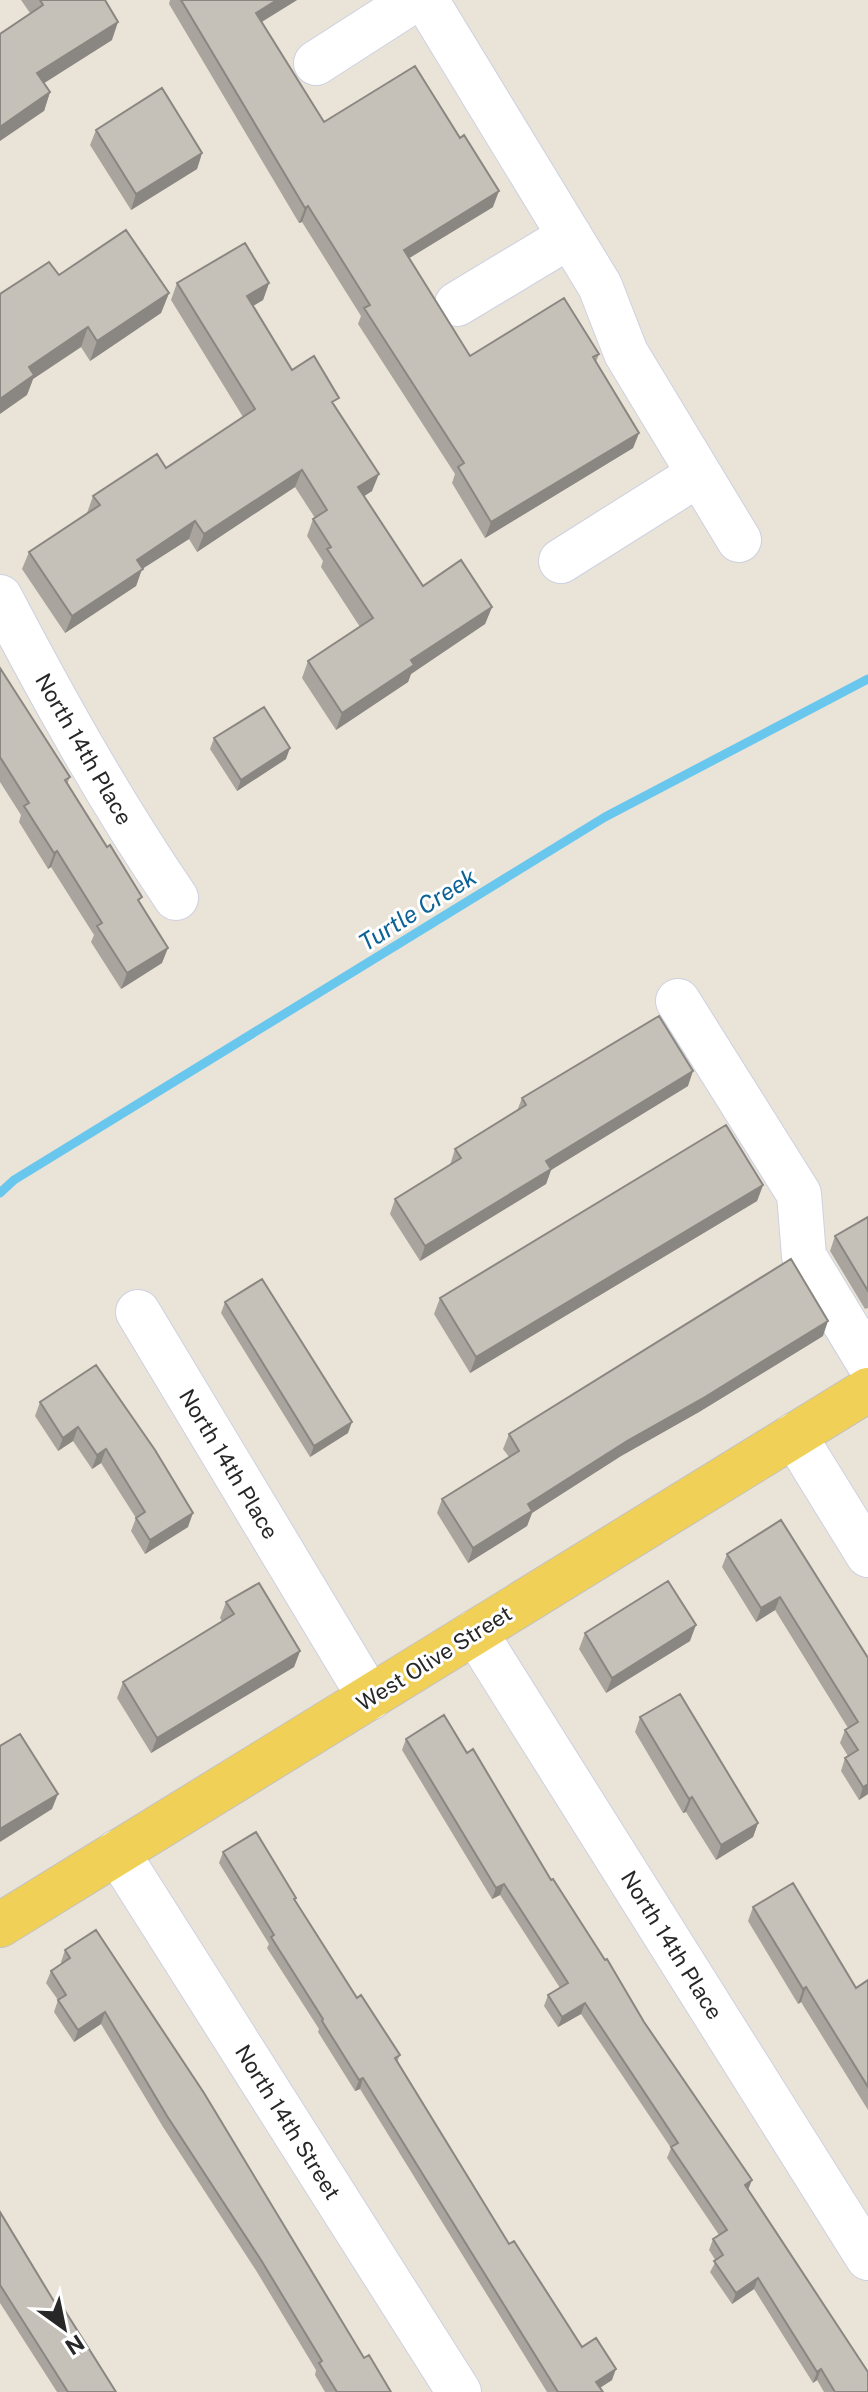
<svg xmlns="http://www.w3.org/2000/svg" width="868" height="2392" font-family="'Public Sans',sans-serif">
	<style>
		.lines { fill: none; stroke-linecap: round; stroke-linejoin: round }
		.stream { stroke: #69c7ee; stroke-width: 9 }
		.minor-casing { stroke: #cdd1e1; stroke-width: 46 }
		.major-casing { stroke: #c3c3c3; stroke-width: 46 }
		.minor { stroke: #fff; stroke-width: 44 }
		.major { stroke: #f0d057; stroke-width: 44 }
		.wall { fill: #a9a59e }
		.shaded-wall { fill: #8a8681 }
		.building { fill: #c5c0b8; stroke: #8a8681; stroke-width: 2 }
		.labels { text-anchor: middle; stroke-width: 6; stroke-linejoin: round; paint-order: stroke }
		.street-label { font-size: 22px; fill: #272727; stroke: #fff }
		.water-label { font-size: 24px; font-style: italic; fill: #0d6395; stroke: #fff }
	</style>
	<rect width="100%" height="100%" fill="#eae3d8"/>
	<g class="lines">
		<path class="stream" d="M0,1193L14,1180L605,817L868,679"/>
		<defs>
			<path id="minor" d="M426,0L600,286L626,353L739,540
				M316,63L414,0
				M457,304L570,236
				M561,561L699,474
				M0,597C54,700 110,801 176,898
				M678,1001L799,1194L804,1256L868,1362
				M138,1312L370,1698
				M794,1435L868,1555
				M475,1632L868,2258
				M117,1852L459,2392"/>
			<path id="major" d="M0,1925L868,1390"/>
		</defs>
		<use href="#minor" class="minor-casing"/>
		<use href="#major" class="major-casing"/>
		<use href="#minor" class="minor"/>
		<use href="#major" class="major"/>
	</g>
	<path class="wall" d="M21,0H105L112,40L44,83L50,92L44,111L30,13Z
		M170,0H297L262,22L324,122L493,207L409,258L470,356L599,354L596,362L639,433L633,448L485,538L452,483L455,474L358,324L361,316L302,222L299,223L169,4Z
		M96,130L202,153L197,169L131,210L90,145Z
		M59,275L169,293L161,313L90,361L81,347L33,379L27,395Z
		M177,283H269L263,300L253,306L292,370L336,408L372,491L364,496L423,586L492,607L485,624L411,674L408,682L336,730L302,678L308,661L360,627L321,567L323,561L307,536L313,519L315,518L295,487L197,552L189,539L142,569L136,586L65,633L22,569L29,552L87,513L93,496L166,468L243,417L171,300Z
		M0,668L70,777L67,784L140,903L162,963L121,989L91,942L94,935L51,867L48,869L19,822L21,815L0,782Z
		M214,738L286,759L237,791L210,749Z
		M688,1086L551,1170L546,1184L420,1261L390,1214L395,1199L450,1165L455,1149L517,1111L522,1098Z
		M763,1185L757,1201L470,1373L434,1314L440,1298Z
		M868,1217V1308L865,1309L830,1251L835,1236Z
		M225,1302L348,1433L310,1457L221,1313Z
		M823,1336L699,1412L621,1456L532,1513L527,1526L468,1563L437,1513L442,1499L509,1457L503,1449L509,1434Z
		M96,1365L188,1527L145,1554L131,1531L136,1518L101,1463L92,1469L73,1441L58,1451L35,1416L40,1402Z
		M727,1554L868,1658V1794L859,1800L841,1771L845,1758L848,1756L840,1743L845,1730L848,1728L775,1610L756,1622L722,1567Z
		M226,1602L300,1651L294,1667L151,1753L117,1698L123,1682L222,1621L220,1618Z
		M585,1633L690,1641L606,1693L579,1649Z
		M640,1717L758,1823L753,1837L716,1860L686,1812L683,1813L635,1732Z
		M406,1739L467,1753L644,2022L748,2190L868,2392H824L817,2380L813,2383L754,2289L732,2304L710,2272L716,2261L709,2250L713,2239L719,2235L667,2158L671,2148L581,2014L558,2027L544,2006L548,1995L560,1988L500,1895L492,1899L402,1750Z
		M223,1852L296,1898L295,1901L357,1998L400,2055L397,2062L509,2244L582,2347L612,2380L600,2388L603,2392H547L360,2089L355,2091L318,2032L319,2029L267,1948L269,1944L219,1863Z
		M753,1907L856,1988L868,1980V2110L801,2002L798,2004L748,1921Z
		M65,1950L364,2358L391,2392H325L315,2375L316,2370L257,2272L163,2127L101,2024L74,2042L54,2012L58,2000L46,1983L51,1971L62,1964L61,1962Z
		M0,2212L58,2308L116,2392H57L0,2303Z"/>
	<path class="shaded-wall" d="M277,0H297L251,28L256,13Z
		M118,22L112,40L30,92L37,73Z
		M50,92L44,111L0,141V127Z
		M202,153L197,169L131,210L136,194Z
		M499,191L493,207L398,265L404,250Z
		M308,206L302,222L299,223L305,208Z
		M269,283L263,300L241,313L247,296Z
		M169,293L161,313L90,361L97,341Z
		M88,327L81,347L33,379L27,395L0,414V399L29,367Z
		M639,433L633,448L485,538L491,522Z
		M302,470L295,487L197,552L204,534Z
		M379,474L372,491L352,504L358,487Z
		M195,521L189,539L142,569L136,586L65,633L72,616L137,560Z
		M492,607L485,624L411,674L408,682L336,730L342,713L411,660Z
		M290,748L286,759L237,791L241,780Z
		M57,851L51,867L48,869L54,853Z
		M168,948L162,963L121,989L127,973Z
		M693,1071L688,1086L551,1170L546,1184L420,1261L425,1246L546,1161Z
		M763,1185L757,1201L470,1373L476,1357Z
		M828,1321L823,1336L699,1412L621,1456L532,1513L527,1526L468,1563L473,1548L528,1504L627,1441Z
		M352,1422L348,1433L310,1457L314,1446Z
		M78,1427L73,1441L58,1451L63,1438Z
		M106,1449L101,1463L92,1469L97,1455Z
		M193,1513L188,1527L145,1554L150,1540Z
		M780,1597L775,1610L756,1622L761,1608Z
		M696,1625L690,1641L606,1693L612,1678Z
		M300,1651L294,1667L151,1753L157,1738Z
		M868,1784V1794L859,1800L863,1787Z
		M58,1794L52,1809L0,1842V1829Z
		M692,1797L686,1812L683,1813L689,1799Z
		M758,1823L753,1837L716,1860L721,1845Z
		M504,1884L500,1895L492,1899L496,1888Z
		M806,1987L801,2002L798,2004L803,1989Z
		M585,2003L581,2014L558,2027L562,2017Z
		M105,2012L101,2024L74,2042L78,2030Z
		M363,2078L360,2089L355,2091L359,2080Z
		M752,2180L748,2190L745,2185Z
		M758,2278L754,2289L732,2304L736,2293Z
		M616,2369L612,2380L593,2392L596,2382Z
		M821,2369L817,2380L813,2383L817,2372Z"/>
	<path class="building" d="M40,0H105L118,22L37,73L50,92L0,127V34L43,5Z
		M181,0H277L256,13L324,122L415,66L460,138L464,135L499,191L404,250L470,356L564,298L599,354L593,357L639,433L491,522L458,467L464,463L364,308L370,305L308,206L305,208Z
		M162,88L202,153L136,194L96,130Z
		M126,230L169,293L97,341L88,327L29,367L34,375L0,399V294L49,262L59,275Z
		M245,243L269,283L247,296L292,370L314,356L339,398L332,402L379,474L358,487L423,586L461,560L492,607L411,660L414,665L342,713L308,661L373,618L327,549L331,547L313,519L327,510L302,470L204,534L195,521L137,560L143,569L72,616L29,552L100,505L93,496L157,454L166,468L255,409L177,283Z
		M0,668L70,777L65,780L107,847L110,845L142,897L138,900L168,948L127,973L97,926L102,923L57,851L54,853L24,806L29,803L0,757Z
		M264,707L290,748L241,780L214,738Z
		M659,1016L693,1071L546,1161L551,1169L425,1246L395,1199L461,1158L455,1149L526,1105L522,1098Z
		M726,1125L763,1185L476,1357L440,1298Z
		M868,1217V1291L835,1236Z
		M791,1259L828,1321L705,1397L627,1441L528,1504L532,1511L473,1548L442,1499L519,1451L509,1434Z
		M262,1279L352,1422L314,1446L225,1302Z
		M96,1365L155,1450L193,1513L150,1540L136,1518L145,1512L106,1449L97,1455L78,1427L63,1438L40,1402Z
		M781,1520L868,1658V1784L863,1787L845,1758L858,1750L845,1730L858,1722L780,1597L761,1608L727,1554Z
		M668,1581L696,1625L612,1678L585,1633Z
		M259,1583L300,1651L157,1738L123,1682L234,1614L226,1602Z
		M680,1694L758,1823L721,1845L692,1797L689,1799L640,1717Z
		M444,1715L467,1753L473,1749L551,1880L553,1879L605,1960L607,1959L644,2022L752,2180L745,2185L868,2372V2392H835L821,2369L817,2372L758,2278L736,2293L714,2261L723,2255L713,2239L727,2230L671,2147L678,2143L585,2003L562,2017L548,1995L568,1983L504,1884L496,1888L406,1739Z
		M20,1734L58,1794L0,1829V1746Z
		M256,1832L296,1898L294,1899L357,1998L361,1995L400,2055L395,2058L509,2244L514,2241L582,2347L596,2338L616,2369L596,2382L603,2392H558L363,2078L359,2080L322,2021L323,2019L271,1937L274,1935L223,1852Z
		M793,1883L856,1988L868,1980V2087L806,1987L803,1989L753,1907Z
		M96,1930L204,2093L364,2358L369,2355L391,2392H337L319,2363L322,2361L261,2260L167,2116L105,2012L78,2030L58,2000L66,1995L51,1971L70,1958L65,1950Z
		M0,2212L58,2308L62,2306L116,2392H68L0,2285Z"/>
	<g class="labels">
		<g class="street-label">
			<text transform="translate(84 749) rotate(60)" y="8">North 14th Place</text>
			<text transform="translate(229 1464) rotate(59)" y="8">North 14th Place</text>
			<text transform="translate(434 1658) rotate(-32)" y="8">West Olive Street</text>
			<text transform="translate(672 1945) rotate(58)" y="8">North 14th Place</text>
			<text transform="translate(288 2122) rotate(58)" y="8">North 14th Street</text>
		</g>
		<g class="water-label">
			<text transform="translate(418 910) rotate(-32)" y="8">Turtle Creek</text>
		</g>
	</g>
	<g transform="translate(64 2328) rotate(147)" stroke="#ffffff" stroke-width="6" paint-order="stroke">
	<path d="M0-6L14 30L0 20L-14 30Z" fill="#272727"/>
	<text y="-12" font-size="22" font-weight="bold" text-anchor="middle" fill="#272727">N</text>
	</g>
</svg>
